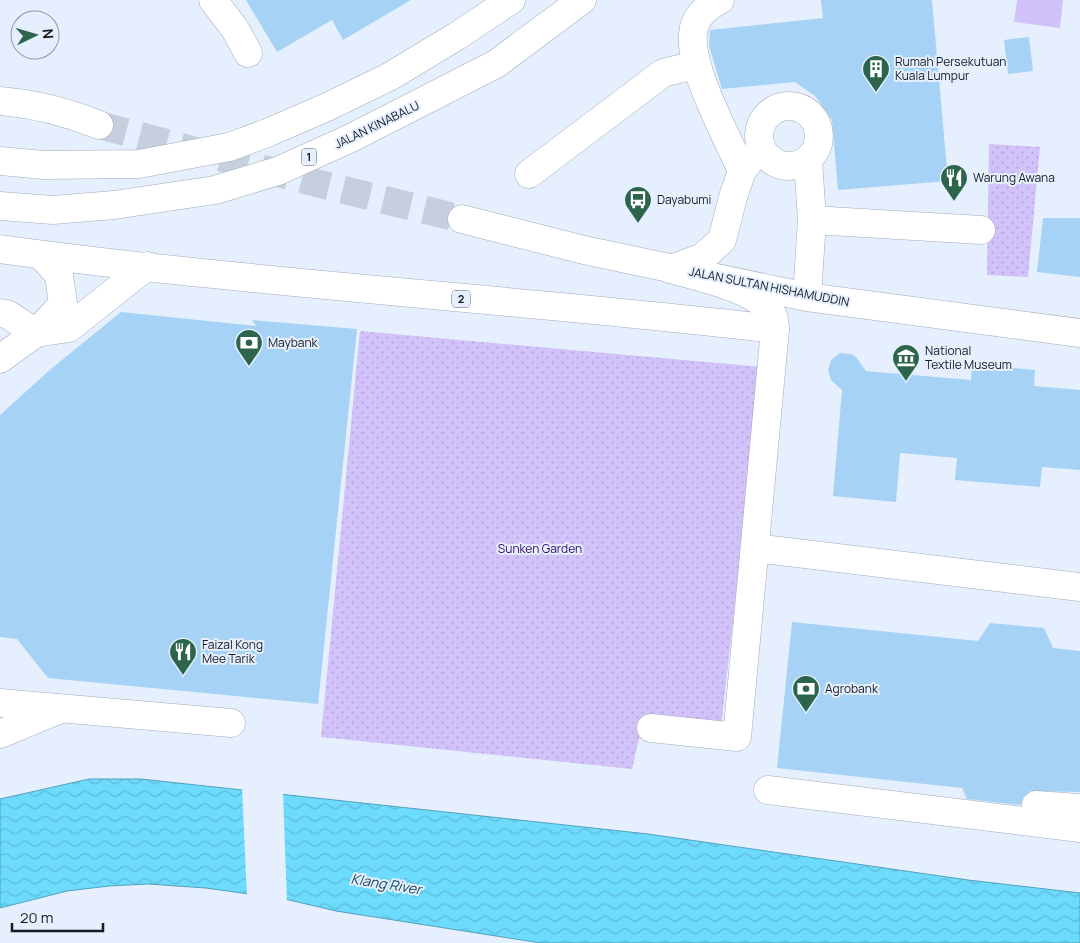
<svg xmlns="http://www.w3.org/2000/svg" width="1080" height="943" font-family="Manrope,sans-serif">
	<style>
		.grass { fill: url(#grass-dots) }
		.pitch { fill: #d2c2fa }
		.water { fill: url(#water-waves); stroke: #53a1bb }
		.pier { fill: #e5effe }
		.building { fill: #a6d3f5 }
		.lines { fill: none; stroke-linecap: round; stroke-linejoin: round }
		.minor-tunnel { stroke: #c6cfdd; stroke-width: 28; stroke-dasharray: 28 14; stroke-linecap: butt }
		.minor-casing { stroke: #a2abba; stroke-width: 29 }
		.highway-casing { stroke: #a2abba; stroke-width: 29 }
		.minor { stroke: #fff; stroke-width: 28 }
		.highway { stroke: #fff; stroke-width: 28 }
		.labels { text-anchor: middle; stroke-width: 4; stroke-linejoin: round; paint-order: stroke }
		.shield { fill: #e5effe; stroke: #555b63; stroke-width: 1 }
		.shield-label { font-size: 11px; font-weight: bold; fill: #171b20 }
		.poi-label { font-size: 12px; fill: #171b20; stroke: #e5effe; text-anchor: start }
		.street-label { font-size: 12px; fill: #171b20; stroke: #e5effe }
		.park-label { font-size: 12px; fill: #360965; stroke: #e5effe }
		.water-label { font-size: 14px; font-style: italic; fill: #174856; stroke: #e5effe }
	</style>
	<defs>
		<pattern id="grass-dots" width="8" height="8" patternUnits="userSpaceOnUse" patternTransform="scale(1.25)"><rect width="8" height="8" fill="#d2c2fa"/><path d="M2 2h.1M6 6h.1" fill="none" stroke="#b4a6d6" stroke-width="1.8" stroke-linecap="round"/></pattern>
		<pattern id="water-waves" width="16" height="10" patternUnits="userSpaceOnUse" patternTransform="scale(1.25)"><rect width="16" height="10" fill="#6ddbfe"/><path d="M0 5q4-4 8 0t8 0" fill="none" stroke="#5ebbd9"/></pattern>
	</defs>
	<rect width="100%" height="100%" fill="#e5effe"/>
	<path class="grass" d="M989,144L1040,147L1028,277L987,275Z
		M360,331L762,367L721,726L643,721L632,769L321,737Z"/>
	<path class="pitch" d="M1017,0H1063L1060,28L1014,22Z"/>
	<path class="water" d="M89,779H141L648,834L968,880L1080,893V943H541L336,911L285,899L206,888L148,884L109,886L67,891L0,908V799Z"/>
	<path class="pier" d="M242,788L283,792L287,902L247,896Z"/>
	<path class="building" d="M246,0H411L343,40L332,20L277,52Z
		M821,0H932L948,181L838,190L832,120L815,96L795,82L722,89L709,46L710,30L823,18Z
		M1029,37L1033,71L1008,74L1004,40Z
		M1043,218H1080V277L1037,272Z
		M121,312L256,326L252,320L357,329L318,704L48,678L17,639L0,637V415L51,369Z
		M840,353L851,354L856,357L866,371L971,380L972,364L1035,370L1034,386L1080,390V470L1042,467L1040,487L955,480L957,458L900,453L896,502L833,496L842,390L831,380L828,370L831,360Z
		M792,622L978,641L990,623L1044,628L1053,648L1080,651V792L1030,791L1023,797L1021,805L967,799L962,788L777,768Z"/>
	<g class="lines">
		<path class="minor-tunnel" d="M99,125L316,183L462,219"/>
		<defs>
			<path id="minor" d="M213,0L235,29L248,53
				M720,0C706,7 694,18 693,34C689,68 728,139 742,171
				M0,101C35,104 67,112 99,125
				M759 136a30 30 0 1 1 60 0a30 30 0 1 1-60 0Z
				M529,174L663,73L695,65
				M462,219L584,250L807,297L1080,333
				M812,220L981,230
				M671,269L703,257L722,240L733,197L742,171L752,157
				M807,297L812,220L808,159
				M0,313L7,314L36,333L69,328L147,266
				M0,359L36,333L63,304L59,275L41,255
				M755,548L1080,587
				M0,703L231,723
				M651,728L737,737L775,329
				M0,734L58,710
				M768,790L1080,828
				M1036,805L1080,808"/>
			<path id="highway" d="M0,161L44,165L139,164L229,147L267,133L327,107L389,77L457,36L511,0
				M0,206L53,210L114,205L215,190L278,171L351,138L496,64L582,0
				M0,249C257,284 517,299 775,329C774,325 775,318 772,314C758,289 698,277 671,269"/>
		</defs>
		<use href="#minor" class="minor-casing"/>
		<use href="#highway" class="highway-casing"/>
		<use href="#minor" class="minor"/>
		<use href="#highway" class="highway"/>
	</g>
	<defs>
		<symbol id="building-pin" viewBox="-11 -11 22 30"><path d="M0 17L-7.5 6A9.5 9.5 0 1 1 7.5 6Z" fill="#2c644c" stroke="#e5effe"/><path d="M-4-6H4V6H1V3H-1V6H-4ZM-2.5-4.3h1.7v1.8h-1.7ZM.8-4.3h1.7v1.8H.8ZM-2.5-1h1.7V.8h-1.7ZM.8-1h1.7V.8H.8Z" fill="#fff"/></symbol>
		<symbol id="restaurant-pin" viewBox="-11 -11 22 30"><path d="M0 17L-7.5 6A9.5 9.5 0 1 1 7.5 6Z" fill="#2c644c" stroke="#e5effe"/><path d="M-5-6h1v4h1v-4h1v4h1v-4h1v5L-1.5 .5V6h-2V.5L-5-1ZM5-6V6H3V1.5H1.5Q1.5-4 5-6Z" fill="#fff"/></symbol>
		<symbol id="bus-pin" viewBox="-11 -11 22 30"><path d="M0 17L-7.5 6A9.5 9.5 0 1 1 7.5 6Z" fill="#2c644c" stroke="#e5effe"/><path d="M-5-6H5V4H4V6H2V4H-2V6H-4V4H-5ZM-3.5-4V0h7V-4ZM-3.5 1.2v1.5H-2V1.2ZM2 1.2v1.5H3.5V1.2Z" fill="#fff"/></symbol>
		<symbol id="bank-pin" viewBox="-11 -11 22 30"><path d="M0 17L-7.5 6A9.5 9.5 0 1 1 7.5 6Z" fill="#2c644c" stroke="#e5effe"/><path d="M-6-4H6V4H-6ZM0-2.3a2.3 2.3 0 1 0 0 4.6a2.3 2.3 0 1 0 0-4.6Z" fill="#fff"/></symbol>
		<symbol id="museum-pin" viewBox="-11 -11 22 30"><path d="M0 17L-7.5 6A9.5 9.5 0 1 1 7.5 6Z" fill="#2c644c" stroke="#e5effe"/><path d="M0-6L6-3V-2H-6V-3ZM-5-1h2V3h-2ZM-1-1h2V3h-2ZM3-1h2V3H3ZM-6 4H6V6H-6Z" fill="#fff"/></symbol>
	</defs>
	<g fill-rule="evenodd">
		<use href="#building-pin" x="860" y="53" width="32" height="43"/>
		<use href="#restaurant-pin" x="938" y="162" width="32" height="43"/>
		<use href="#bus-pin" x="622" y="184" width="32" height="43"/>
		<use href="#bank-pin" x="233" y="327" width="32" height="43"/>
		<use href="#museum-pin" x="890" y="342" width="32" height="43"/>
		<use href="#restaurant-pin" x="167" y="636" width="32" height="43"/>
		<use href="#bank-pin" x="790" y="673" width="32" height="43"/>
	</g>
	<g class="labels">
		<g class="shield">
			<rect x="301.5" y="148.5" width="15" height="17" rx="4"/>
			<rect x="452" y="290.5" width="18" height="17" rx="4"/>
		</g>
		<g class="shield-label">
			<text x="309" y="161">1</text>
			<text x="461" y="303">2</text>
		</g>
		<g class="poi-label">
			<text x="895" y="66">Rumah Persekutuan<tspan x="895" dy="14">Kuala Lumpur</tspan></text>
			<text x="973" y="182">Warung Awana</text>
			<text x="657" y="204">Dayabumi</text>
			<text x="268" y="347">Maybank</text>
			<text x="925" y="355">National<tspan x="925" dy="14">Textile Museum</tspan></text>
			<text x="202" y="649">Faizal Kong<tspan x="202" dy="14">Mee Tarik</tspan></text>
			<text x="825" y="693">Agrobank</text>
		</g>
		<g class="street-label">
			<text transform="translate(377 125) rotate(-26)" y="4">JALAN KINABALU</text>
			<text transform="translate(769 287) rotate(11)" y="4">JALAN SULTAN HISHAMUDDIN</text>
		</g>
		<g class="park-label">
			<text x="540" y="553">Sunken Garden</text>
		</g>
		<g class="water-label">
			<text transform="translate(386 884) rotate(9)" y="5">Klang River</text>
		</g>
	</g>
	<g transform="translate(35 35) rotate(85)"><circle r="24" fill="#e5effe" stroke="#939aa5"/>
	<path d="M0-4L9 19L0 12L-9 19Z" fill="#2c644c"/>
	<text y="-8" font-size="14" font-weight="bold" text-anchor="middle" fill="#171b20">N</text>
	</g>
	<path d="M12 923v8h91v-8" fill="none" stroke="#171b20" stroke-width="2.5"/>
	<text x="20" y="923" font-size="15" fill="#171b20" stroke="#e5effe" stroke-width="4" paint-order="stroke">20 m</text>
</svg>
